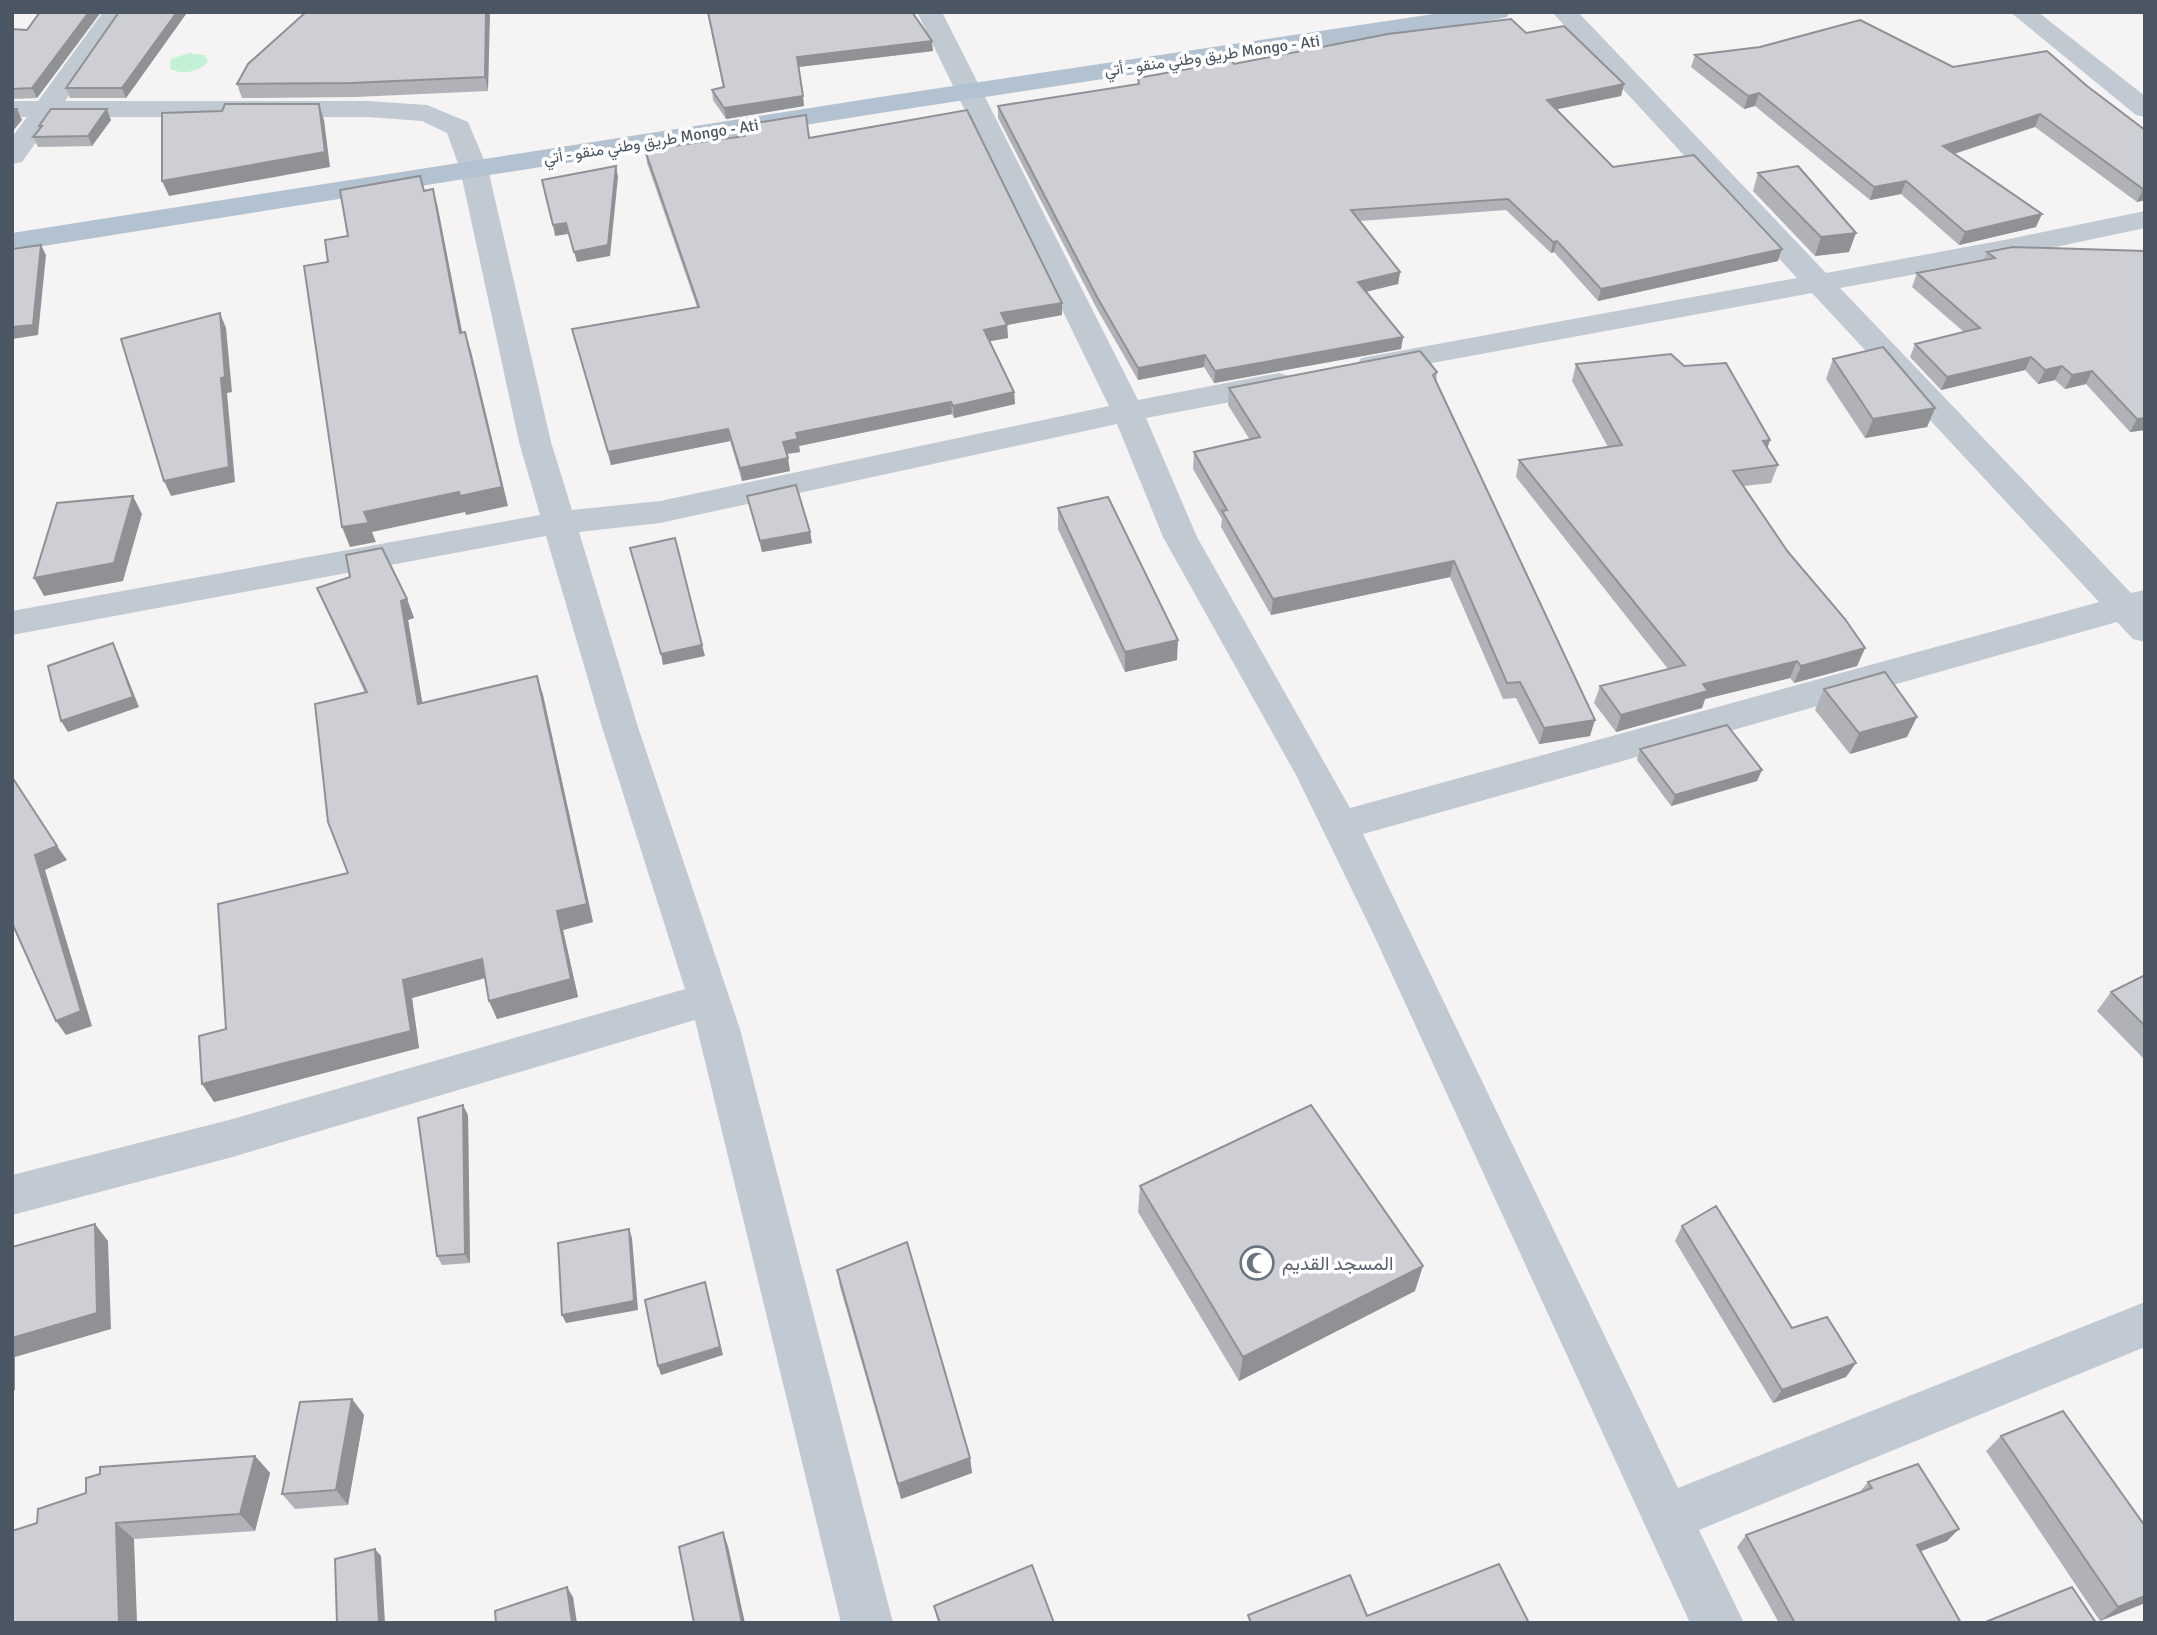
<svg xmlns="http://www.w3.org/2000/svg" width="2157" height="1635" font-family="Signika,Vazirmatn,sans-serif">
	<style>
		.green { fill: #c3f1d5 }
		.lines { fill: none; stroke-linecap: round; stroke-linejoin: round }
		.minor { fill: #c1cad2; fill-rule: evenodd }
		.major { fill: #b3c2d1; fill-rule: evenodd }
		.wall { fill: #b0b2b7 }
		.shaded-wall { fill: #909195 }
		.building { fill: #cdcfd5; stroke: #909195; stroke-width: 2 }
		.labels { text-anchor: middle; stroke-width: 7; stroke-linejoin: round; paint-order: stroke }
		.far-street-label { font-size: 16px; fill: #4a5661; stroke: #fff }
		.worship-label { font-size: 19px; fill: #5b616d; stroke: #fff; text-anchor: start }
	</style>
	<rect width="100%" height="100%" fill="#f5f3f3"/>
	<path class="green" d="M189,53L205,55L208,62C198,72 183,75 170,69L171,59Z"/>
	<g class="lines">
		<path class="minor" d="M103,12H128L65,101H368L427,105L468,122L488,169L551,442L572,510L660,501L1109,406L917,12H942L1138,400L1279,373L1290,376L1295,383L1290,390L1279,393L1146,418L1197,537L1350,808L2099,602L1812,293L1372,374L1361,372L1357,365L1361,358L1372,356L1797,278L1552,12H1578L1826,273L2004,240L2145,211V228L2004,258L1840,288L2131,593L2145,590V642L2133,639L2117,622L1363,834L1678,1488L2145,1302V1347L1699,1530L1744,1623H1690L1372,931L1296,775L1163,537L1117,424L660,523L579,532L638,727L740,1029L893,1623H841L695,1020L229,1158L12,1215V1175L229,1120L685,989L602,727L546,536L12,635V611L540,515L519,442L460,169L447,133L422,121L368,117H54L22,162L12,164V137L27,117H12V101H38Z
			M2010,12H2038L2145,96V117L2136,115Z"/>
		<path class="major" d="M1447,12H1510L1507,17L1498,19L893,111L12,251V233L893,95Z"/>
	</g>
	<path class="wall" d="M40,12H101L37,98L12,99V29L27,30Z
		M119,12H186V14L126,98H70L66,88Z
		M306,12H489L488,91L355,97L242,98L237,84Z
		M707,12H912L933,51L798,67L804,106L726,119L713,100L712,90L723,87Z
		M1526,33L1624,84L1621,96L1556,109L1613,167L1778,261L1598,301L1554,252L1551,253L1506,210L1360,221L1400,272L1398,284L1366,292L1403,337L1401,349L1214,383L1204,367L1138,380L1097,309L998,118V106L1138,84V78L1234,64Z
		M1695,55L1953,67L2087,86L2145,130V200L2137,202L2035,127L1954,154L2036,227L1959,245L1901,194L1870,200L1755,106L1744,109L1691,67Z
		M111,120L92,146L38,147L33,137L40,129L39,126Z
		M737,126L809,138L1062,315L1007,325L1008,338L990,341L1014,392L1015,404L954,418L952,414L799,446L800,452L787,454L790,471L742,481L730,441L611,465L572,329L697,307L647,163L645,150L739,137Z
		M1758,173L1849,252L1815,256L1753,191Z
		M2013,247L2145,430L2130,432L2086,384L2065,389L2055,380L2038,384L2025,370L1941,390L1910,357L1915,344L1964,332L1912,287L1917,273L1983,261L1987,252Z
		M1833,359L1935,408L1927,427L1865,438L1826,379Z
		M1576,364L1770,440L1767,449L1778,465L1771,483L1744,486L1788,552L1865,648L1857,666L1794,683L1790,678L1705,699L1702,708L1616,732L1594,703L1600,686L1668,669L1516,477L1519,460L1608,447L1572,381Z
		M1437,372L1436,382L1590,736L1539,744L1516,698L1503,699L1450,577L1271,615L1221,527L1222,519L1193,469L1194,452L1250,440L1228,405L1229,388Z
		M747,496L810,532L812,543L762,552Z
		M1058,508L1177,660L1125,672L1058,529Z
		M317,588L407,599L414,618L408,620L422,703L537,676L543,695L593,922L563,930L578,997L497,1019L485,978L412,998L419,1048L214,1102L226,1029L348,873L365,693Z
		M1824,689L1907,737L1850,754L1815,710Z
		M1640,749L1757,781L1671,806L1637,760Z
		M2145,975V1060L2097,1011L2111,992Z
		M468,1115L470,1263L442,1265L437,1256Z
		M1140,1186L1415,1291L1239,1381L1138,1212Z
		M1682,1226L1792,1328L1846,1377L1773,1403L1675,1241Z
		M837,1270L970,1458L972,1473L901,1499L840,1287Z
		M352,1399L364,1415L348,1505L295,1509L282,1494Z
		M2001,1436L2145,1603L2100,1621L1986,1451Z
		M255,1456L270,1473L255,1531L134,1539L12,1531Z
		M1868,1482L1947,1541L1921,1551L1961,1623H1779L1737,1547L1746,1535L1860,1492Z
		M934,1606L1054,1623H938Z"/>
	<path class="shaded-wall" d="M89,12H101L37,98L32,88Z
		M177,12H186V14L126,98L122,88Z
		M486,12H489L490,15L488,91L485,77Z
		M932,41L933,51L798,67L797,57Z
		M1624,84L1621,96L1544,112L1547,100Z
		M1759,93L1755,106L1744,109L1748,96Z
		M803,96L804,106L726,119L724,108Z
		M319,104L324,120L330,167L169,196L162,181Z
		M17,109L22,120L12,132V116Z
		M107,109L111,120L92,146L88,136Z
		M2040,114L2035,127L1938,159L1943,146Z
		M616,166L618,177L610,256L577,262L574,252Z
		M1906,181L1901,194L1870,200L1874,187Z
		M2145,188V200L2137,202L2143,189Z
		M433,189L438,208L466,352L460,333Z
		M2042,214L2036,227L1959,245L1965,232Z
		M566,223L568,234L555,236L553,225Z
		M1856,233L1849,252L1815,256L1821,237Z
		M1557,241L1554,252L1551,253L1553,242Z
		M41,245L46,255L38,335L12,339V327Z
		M1782,249L1778,261L1598,301L1601,289Z
		M1400,272L1398,284L1356,294L1358,282Z
		M1062,303V315L1001,326V313Z
		M220,313L226,328L232,392L227,393L235,482L171,496L164,481L221,378Z
		M1007,325L1008,338L985,342L984,330Z
		M465,332L471,351L508,506L466,515L465,512L372,532L376,542L350,547L342,527L364,512Z
		M1403,337L1401,349L1214,383L1215,371Z
		M1205,355L1204,367L1138,380V368Z
		M2031,357L2025,370L1941,390L1947,377Z
		M2062,366L2055,380L2038,384L2045,370Z
		M2092,371L2086,384L2065,389L2072,375Z
		M1014,392L1015,404L954,418L953,406Z
		M951,402L952,414L799,446L800,452L785,454L783,442L796,433Z
		M1935,408L1927,427L1865,438L1873,419Z
		M2145,418V430L2130,432L2137,419Z
		M728,429L730,441L611,465L608,452Z
		M1770,440L1764,458L1763,441Z
		M788,458L790,471L742,481L740,468Z
		M133,496L142,514L123,581L44,596L34,578Z
		M810,532L812,543L762,552L760,541Z
		M1454,561L1450,577L1271,615L1273,599Z
		M407,599L414,618L408,620L426,723L418,704L401,601Z
		M1178,640L1177,660L1125,672V652Z
		M113,643L118,654L139,707L68,732L61,721Z
		M702,645L705,656L663,665L661,654Z
		M1865,648L1857,666L1794,683L1801,666Z
		M1797,661L1790,678L1705,699L1702,708L1616,732L1621,715L1703,684Z
		M537,676L543,695L593,922L563,930L578,997L497,1019L489,1001L557,911Z
		M1917,717L1907,737L1850,754L1859,733Z
		M1595,720L1590,736L1539,744L1544,728Z
		M1762,770L1757,781L1671,806L1675,795Z
		M57,846L67,860L45,870L92,1026L66,1035L56,1021L35,855Z
		M482,959L489,977L412,998L419,1048L214,1102L202,1084L403,980Z
		M463,1105L468,1115L470,1263L465,1254Z
		M95,1224L108,1241L111,1329L15,1357V1390L12,1391V1338Z
		M629,1229L632,1238L638,1310L566,1323L562,1315Z
		M1423,1266L1415,1291L1239,1381L1243,1357Z
		M705,1282L723,1355L661,1375L658,1366Z
		M1856,1363L1846,1377L1773,1403L1782,1390Z
		M352,1399L364,1415L348,1505L336,1490Z
		M255,1456L270,1473L255,1531L240,1514Z
		M970,1458L972,1473L901,1499L898,1484Z
		M116,1523L134,1539L137,1623H119Z
		M1959,1529L1947,1541L1906,1557L1917,1545Z
		M723,1532L728,1546L745,1623H742Z
		M375,1549L381,1556L385,1623H379Z
		M567,1587L573,1597L577,1623H572Z
		M2145,1596V1603L2100,1621L2118,1607Z"/>
	<path class="building" d="M40,12H89L32,88L12,89V29L27,30Z
		M119,12H177L122,88H66Z
		M306,12H486L485,77L350,83L237,84L248,64Z
		M708,12H912L932,41L797,57L803,96L724,108L712,90L724,87Z
		M1511,19L1526,33L1564,26L1624,84L1547,100L1613,167L1694,155L1782,249L1601,289L1557,241L1553,242L1508,199L1351,210L1400,272L1358,282L1403,337L1215,371L1205,355L1138,368L1097,297L998,106L1139,84L1138,78L1232,61L1234,64L1388,34Z
		M1860,20L1953,67L2047,51L2087,86L2145,130V188L2143,189L2040,114L1943,146L2042,214L1965,232L1906,181L1874,187L1759,93L1748,96L1695,55L1760,47Z
		M225,104H319L325,152L162,181V113L222,111Z
		M12,109H17L12,116Z
		M51,109H107L88,136L33,137L42,126H39Z
		M967,110L1062,303L1001,313L1007,325L984,330L1014,392L953,406L951,402L796,433L798,439L783,442L788,458L740,468L728,429L608,452L572,329L699,307L645,150L744,136L737,126L806,115L809,138Z
		M616,166L608,245L574,252L566,223L553,225L542,180Z
		M1798,166L1856,233L1821,237L1758,173Z
		M420,176L424,191L433,189L460,333L465,332L502,487L460,496L459,492L364,512L369,523L342,527L304,266L328,262L325,240L348,236L340,190Z
		M41,245L33,325L12,327V249Z
		M2013,247L2145,251V418L2137,419L2092,371L2072,375L2062,366L2045,370L2031,357L1947,377L1915,344L1980,328L1917,273L1995,258L1987,252Z
		M220,313L225,377L221,378L229,467L164,481L121,339Z
		M1883,347L1935,408L1873,419L1833,359Z
		M1420,351L1437,372L1433,375L1595,720L1544,728L1520,682L1507,683L1454,561L1273,599L1222,511L1227,510L1194,452L1260,437L1229,388Z
		M1671,354L1684,366L1726,363L1770,440L1763,441L1778,465L1733,471L1788,552L1845,619L1865,648L1801,666L1797,661L1703,684L1708,691L1621,715L1600,686L1685,665L1519,460L1622,445L1576,364Z
		M796,485L810,532L760,541L747,496Z
		M133,496L114,563L34,578L57,503Z
		M1108,497L1178,640L1125,652L1058,508Z
		M675,538L702,645L661,654L630,548Z
		M382,548L407,599L401,601L418,704L537,676L587,904L557,911L571,979L489,1001L482,959L403,980L411,1031L202,1084L199,1036L226,1029L218,904L348,873L328,822L315,704L367,692L317,588L350,577L346,555Z
		M113,643L133,697L61,721L48,666Z
		M1885,672L1917,717L1859,733L1824,689Z
		M1727,725L1762,770L1675,795L1640,749Z
		M12,777L57,846L35,855L81,1011L56,1021L12,923Z
		M2145,975V1026L2111,992Z
		M463,1105L465,1254L437,1256L418,1118Z
		M1311,1105L1423,1266L1243,1357L1140,1186Z
		M1716,1206L1792,1328L1827,1317L1856,1363L1782,1390L1682,1226Z
		M95,1224L97,1313L12,1338V1247Z
		M629,1229L634,1301L562,1315L558,1243Z
		M907,1242L970,1458L898,1484L837,1270Z
		M705,1282L720,1347L658,1366L645,1300Z
		M352,1399L336,1490L282,1494L300,1402Z
		M2063,1411L2145,1526V1596L2118,1607L2001,1436Z
		M255,1456L240,1514L116,1523L119,1623H12V1531L37,1523L38,1509L86,1493V1478L100,1474V1467Z
		M1918,1464L1959,1529L1917,1545L1961,1623H1795L1746,1535L1872,1488L1868,1482Z
		M723,1532L742,1623H694L679,1547Z
		M375,1549L379,1623H337L335,1559Z
		M1499,1564L1529,1623H1251L1248,1615L1350,1575L1367,1616Z
		M1032,1565L1054,1623H940L934,1606Z
		M567,1587L572,1623H496L495,1611Z
		M2072,1587L2096,1623H1983Z"/>
	<defs>
		<symbol id="mosque-ring" viewBox="-11 -11 22 22"><circle r="9.5" fill="#fff" stroke="#6b7280" stroke-width="1.5"/><path d="M3.5-4.9A6 6 0 1 0 3.5 4.9A5 5 0 1 1 3.5-4.9Z" fill="#6b7280"/></symbol>
	</defs>
	<g fill-rule="evenodd">
		<use href="#mosque-ring" x="1238" y="1244" width="38" height="38"/>
	</g>
	<g class="labels">
		<g class="far-street-label">
			<text transform="translate(1212 55) rotate(-8)" y="6">طريق وطني منقو - أتي Mongo - Ati</text>
			<text transform="translate(651 141) rotate(-9)" y="6">طريق وطني منقو - أتي Mongo - Ati</text>
		</g>
		<g class="worship-label">
			<text x="1282" y="1270">المسجد القديم</text>
		</g>
	</g>
	<rect width="2157" height="1635" fill="none" stroke="#4a5661" stroke-width="28"/>
</svg>
